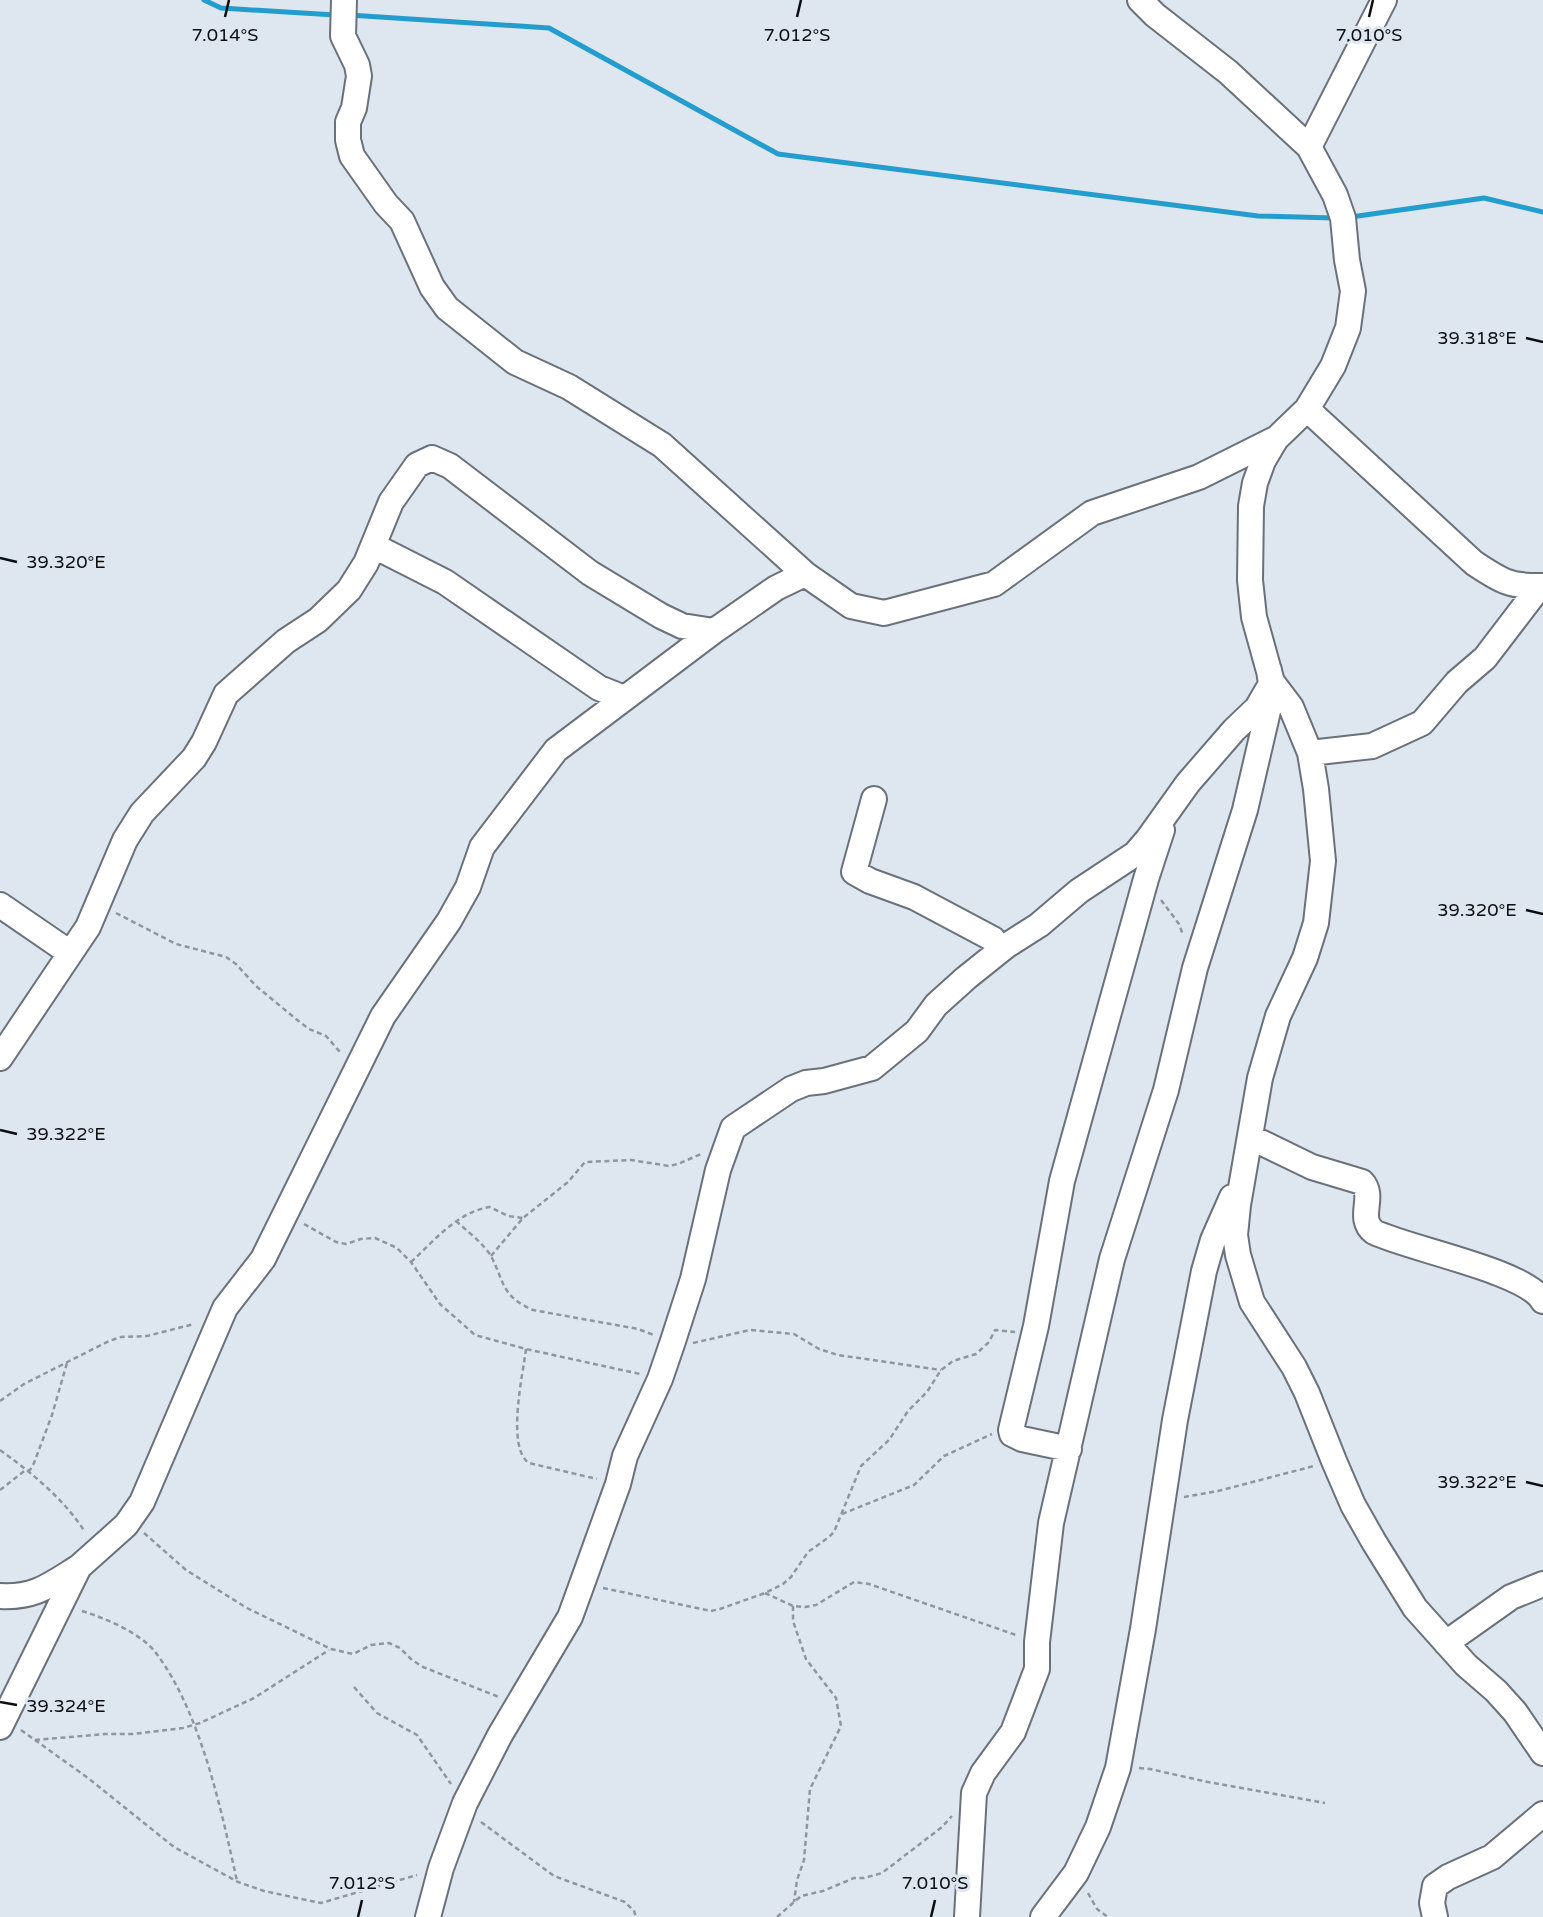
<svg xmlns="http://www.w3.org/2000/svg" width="1543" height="1917" font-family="'Varela Round',sans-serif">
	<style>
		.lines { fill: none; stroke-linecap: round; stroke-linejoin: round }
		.stream { stroke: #239cce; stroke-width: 5 }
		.minor-casing { stroke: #6a717a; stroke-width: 28 }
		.path { stroke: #8f969c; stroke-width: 2.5; stroke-dasharray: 5 3.5; stroke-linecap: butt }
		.minor { stroke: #fff; stroke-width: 24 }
		.ticks { fill: none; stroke: #0b0e11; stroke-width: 2.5 }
		.ticks-label { font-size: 18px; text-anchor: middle; fill: #0b0e11; stroke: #dee6ef; stroke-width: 6; stroke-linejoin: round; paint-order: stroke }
	</style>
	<rect width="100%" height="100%" fill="#dee6ef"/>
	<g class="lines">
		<path class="stream" d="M204,0L221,8L335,15
			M349,15L549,28L778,154L1258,216L1334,218
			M1351,217L1484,198L1543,212"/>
		<defs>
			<path id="minor" d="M344,0L343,36L357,65L359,76L354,108L348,122V140L352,156L386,204L402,221L432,287L447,308L515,362L569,387L662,445L805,574
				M1140,0L1155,15L1228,72L1309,147L1335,195L1343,218L1347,260L1353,291L1348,328L1333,366L1307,409L1276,439L1263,461L1255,483L1251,506L1250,580L1254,617L1272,682L1291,707L1310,753L1316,789L1323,861L1316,923L1305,958L1278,1016L1260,1078L1238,1205L1235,1235L1238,1255L1252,1302L1294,1367L1307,1393L1334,1461L1353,1505L1374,1542L1415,1608L1466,1665L1496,1691L1515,1712L1543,1753
				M1309,147L1384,0
				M1307,409L1474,563C1501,581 1510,587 1543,586
				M374,546L445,582L599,688L624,698
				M1310,753L1372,746L1422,723L1457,682L1485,658L1540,586
				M874,799L854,872L870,881L914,897L993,939
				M0,905L70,953
				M0,1058L88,927L125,840L142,813L194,758L204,742L226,694L286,641L318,620L349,590L366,563L391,502L417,465L432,458L450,466L590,573L661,616L682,626L714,631L776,588L805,574L851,606L884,613L994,584L1092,513L1199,477L1275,439
				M1250,1137L1312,1167L1362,1182C1376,1197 1356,1218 1374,1232C1409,1249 1526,1271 1543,1301
				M1069,1449L1022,1439L1012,1434L1011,1430L1036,1326L1062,1181L1146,879L1162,830
				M0,1596C35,1598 50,1585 79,1567
				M1446,1643L1511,1597L1543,1584
				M0,1727L79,1567L126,1525L142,1502L225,1308L263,1259L383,1016L449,921L468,887L482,847L556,750L714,631
				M428,1917L441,1868L465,1803L500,1735L570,1617L582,1584L618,1484L625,1456L660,1379L673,1341L693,1279L718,1170L733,1128L791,1089L806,1083L824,1081L872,1068L917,1031L936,1005L966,978L1006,946L1039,925L1079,891L1135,854L1148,839L1188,783L1234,730L1257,708L1271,684L1269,670
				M967,1917L974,1793L983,1773L1013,1732L1037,1669V1642L1051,1523L1112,1259L1166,1090L1195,968L1245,810L1268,711L1274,693
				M1043,1917L1076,1873L1098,1827L1118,1768L1143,1629L1175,1420L1204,1271L1213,1240L1232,1197
				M1435,1917L1432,1903L1435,1886L1448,1877L1492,1857L1543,1814"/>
		</defs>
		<use href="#minor" class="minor-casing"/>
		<path class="path" d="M1161,900L1179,924L1183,935
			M116,913L176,944L226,957L236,964L256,986L296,1019L309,1029L326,1036L340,1052
			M456,1221C467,1231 483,1243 491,1256C505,1283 501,1296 533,1310L638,1329L654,1335
			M304,1224L336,1242L346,1244L361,1239L375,1238L397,1248L411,1262L440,1304L475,1335L526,1349L640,1374
			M491,1256L523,1218L568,1182L585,1162L631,1160L669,1166L678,1164L701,1154
			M411,1262C434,1241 457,1212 490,1207L508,1216L523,1218
			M693,1343L750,1330L794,1334L819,1349L838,1355L941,1370
			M526,1349C523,1374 506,1448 529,1463L597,1479
			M0,1401L24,1384L109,1341L121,1337L147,1336L194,1324
			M0,1450C32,1473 64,1499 85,1532
			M0,1490L23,1472L30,1470L34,1463L52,1415L67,1363
			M1184,1497L1218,1491L1314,1466
			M842,1514L914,1485L944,1456L992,1434
			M144,1533L186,1570L247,1608L331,1649L353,1654L371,1645L389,1643L400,1648L412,1660L423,1667L499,1697
			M603,1588L711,1611L720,1609L765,1593L783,1584L791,1577L808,1552L829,1537L834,1532L861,1466L889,1440L908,1411L927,1392L941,1370L953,1361L976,1354L989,1342L995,1330L1015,1332
			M765,1593L793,1606L805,1607L816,1605L854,1582L869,1584L1016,1635
			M793,1606V1621L806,1659L836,1698L841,1726L810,1789L804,1860L797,1880L794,1902
			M82,1611C105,1618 141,1633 156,1653C201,1713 221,1809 237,1881
			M354,1687L377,1713L417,1735L451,1784
			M21,1730L88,1778L174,1847L238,1882L264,1891L321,1903L417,1875
			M35,1740L105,1734H133L183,1728L200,1723L254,1698L329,1650
			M1139,1768L1150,1769L1208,1782L1325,1803
			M481,1822L554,1876L625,1902L634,1911L636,1917
			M1088,1893L1097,1909L1108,1917
			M777,1917L801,1896L823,1891L854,1878H864L882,1873L942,1827L952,1816"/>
		<use href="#minor" class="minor"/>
	</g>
	<path class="ticks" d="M225,17L229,0M797,17L801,0M1369,17L1373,0M1526,338L1543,342M0,558L17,562M1526,910L1543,914M0,1130L17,1134M1526,1482L1543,1486M0,1702L17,1705M358,1917L362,1900M931,1917L935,1900"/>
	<g class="ticks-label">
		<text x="225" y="41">7.014°S</text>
		<text x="797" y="41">7.012°S</text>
		<text x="1369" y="41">7.010°S</text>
		<text x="1477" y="344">39.318°E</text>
		<text x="66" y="568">39.320°E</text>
		<text x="1477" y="916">39.320°E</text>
		<text x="66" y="1140">39.322°E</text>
		<text x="1477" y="1488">39.322°E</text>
		<text x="66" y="1712">39.324°E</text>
		<text x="362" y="1889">7.012°S</text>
		<text x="935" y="1889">7.010°S</text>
	</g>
</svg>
